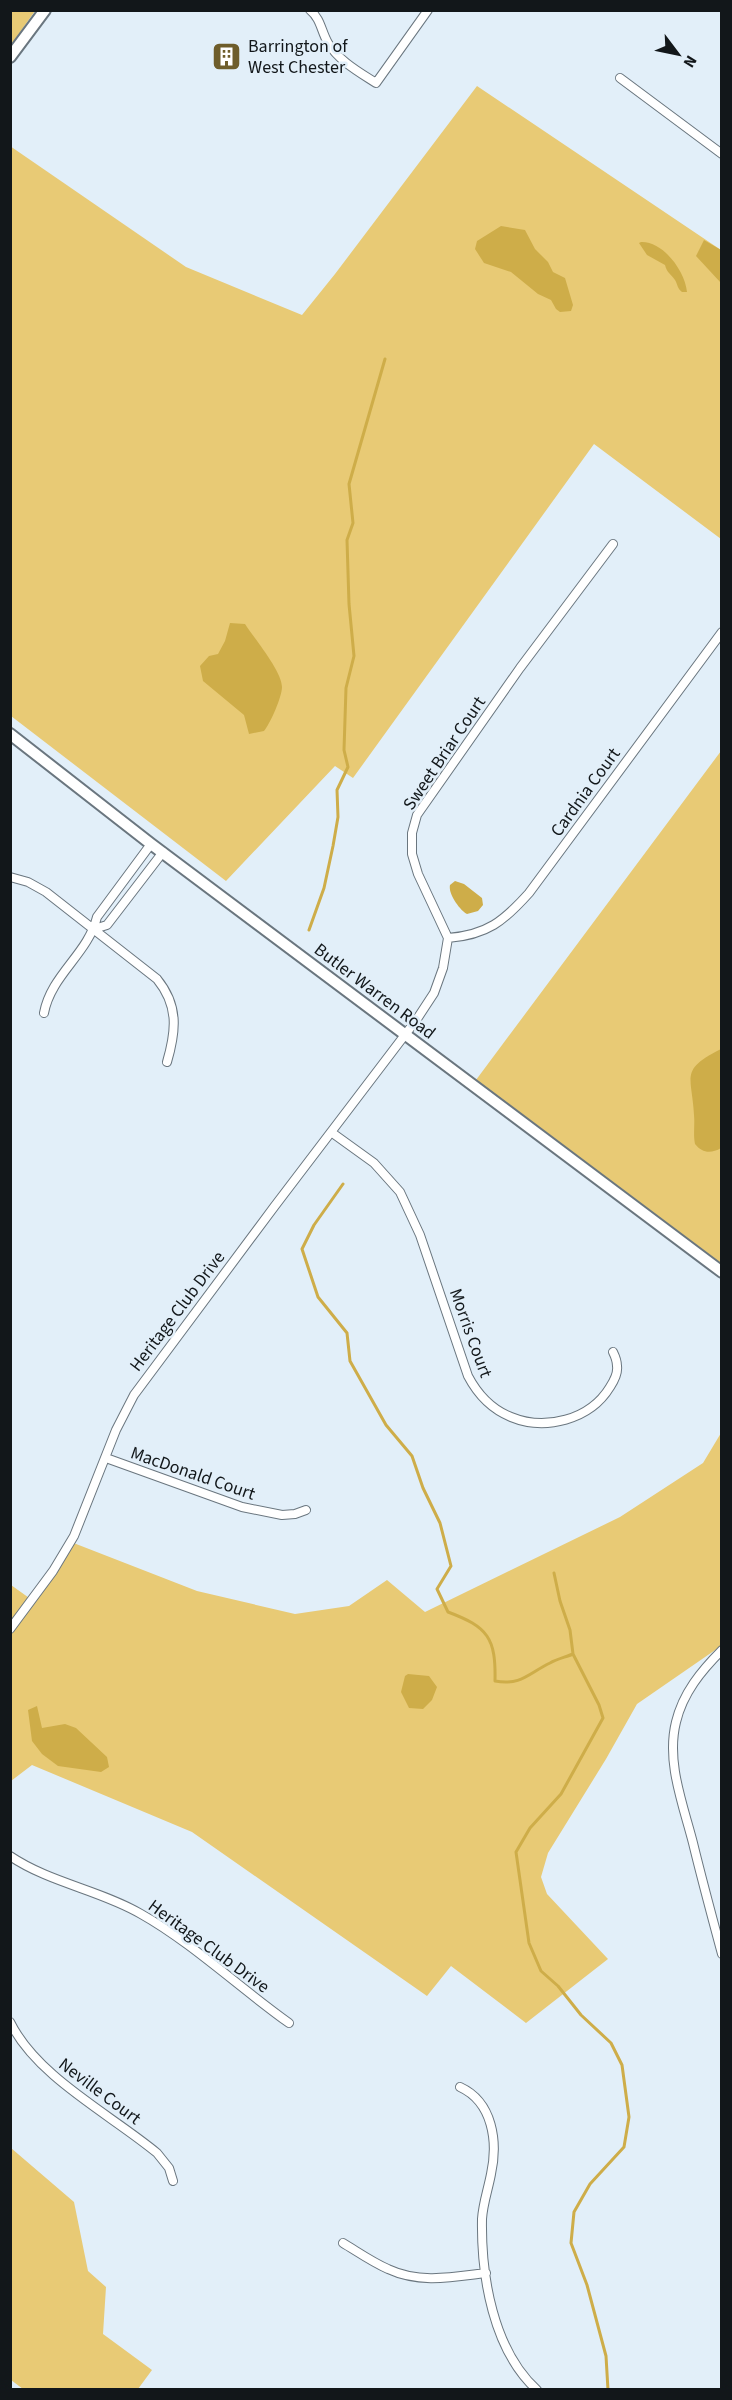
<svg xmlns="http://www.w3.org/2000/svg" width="732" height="2400" font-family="'Source Sans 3',sans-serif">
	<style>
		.green { fill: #e8ca75 }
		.water { fill: #cead49 }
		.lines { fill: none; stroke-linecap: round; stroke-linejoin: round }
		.stream { stroke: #cead49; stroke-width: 3 }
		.street-casing { stroke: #6a767f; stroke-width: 10 }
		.secondary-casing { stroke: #6a767f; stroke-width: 14 }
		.street { stroke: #fff; stroke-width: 8 }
		.secondary { stroke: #fff; stroke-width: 10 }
		.labels { text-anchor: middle; stroke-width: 5; stroke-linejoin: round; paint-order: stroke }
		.poi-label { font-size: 18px; fill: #12171a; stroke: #e2eff9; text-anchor: start }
		.street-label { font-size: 18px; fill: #12171a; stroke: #e2eff9 }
	</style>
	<rect width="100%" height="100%" fill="#e2eff9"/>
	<path class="green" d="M11,10L35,11L11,45L10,11Z
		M477,86L721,250V539L594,444L353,778L335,766L226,881L11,716L10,146L186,267L302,315L335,274Z
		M721,751V1272L473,1084Z
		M721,1433V1646L637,1704L606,1759L548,1853L541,1877L547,1894L608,1959L526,2023L451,1966L427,1996L192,1832L32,1765L11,1781V1585L32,1600L71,1542L197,1591L295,1614L349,1606L387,1580L425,1612L620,1517L703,1463Z
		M11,2148L74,2202L88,2271L106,2287L103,2334L152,2370L138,2389H23L11,2380Z"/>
	<path class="water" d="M501,226L525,230L535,249L548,262L553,272L565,278L573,305L571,311L560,312L556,309L551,300L538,294L511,272L484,263L475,249L477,241Z
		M704,240L721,250V283L696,256Z
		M641,242C663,241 685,271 687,292H682C677,288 678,285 675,280C671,274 667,273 665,265L647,255L639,243Z
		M230,623L245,624C254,638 282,671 282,687C282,697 270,724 264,731L249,734L244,715L203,681L200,666L209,656L218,654L225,641Z
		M455,881L464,884L482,898L483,905L478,911L467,914C460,910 448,894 450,885Z
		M721,1049V1148C711,1154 702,1153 695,1144C693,1134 695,1125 694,1115C692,1076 679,1070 721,1049Z
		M408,1674L429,1676L437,1687L432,1700L423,1709L409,1708L401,1692L405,1676Z
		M37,1706L42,1728L65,1724L76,1728L107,1757L109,1767L101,1772L58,1766L42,1754L32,1741L28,1710Z"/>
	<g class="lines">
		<path class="stream" d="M309,930L324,888L333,846L338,817L337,790L348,767L344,750L346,688L354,656L349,604L347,540L353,523L349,484L385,359
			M343,1184L314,1225L302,1249L318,1297L347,1333L350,1361L386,1425L412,1456L423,1488L440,1523L451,1566L437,1589L448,1612C488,1627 496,1638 495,1681C521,1686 529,1673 550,1663C557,1659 566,1657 573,1654
			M554,1573L560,1601L570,1630L573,1654L599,1705L603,1718L561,1794L530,1828L516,1852L529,1943L541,1971L558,1986L581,2015L611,2043L622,2065L629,2117L624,2147L590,2184L574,2212L571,2243L587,2285L606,2356L608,2390"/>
		<defs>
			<path id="street" d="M310,10C321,19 321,31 328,43C339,61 359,72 376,83L428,10
				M620,78L722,154
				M10,877L28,882L46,892L157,979C179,1006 176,1031 167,1062
				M94,929L107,925L163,852
				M448,938C487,935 504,921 529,893L722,632
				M44,1013C51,975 88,954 97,917L151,844
				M331,1132L374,1163L400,1192L420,1235L468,1376C478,1395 491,1409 511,1417C545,1431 590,1420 610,1387C614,1381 618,1373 617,1366C617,1361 615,1356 613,1352
				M106,1458L242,1507L282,1515L295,1514L306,1510
				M10,1629L53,1571L74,1536L116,1430L134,1395L274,1207L417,1019L434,993L443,968L448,938L418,874L412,854V833L417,815L520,668L613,544
				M722,1650C701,1671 683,1693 676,1722C666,1762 683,1804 693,1843C702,1880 712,1917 722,1954
				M10,1856C50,1883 100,1890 141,1914C191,1942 241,1989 289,2023
				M10,2022C37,2077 110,2114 157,2153L169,2168L173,2181
				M460,2087C493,2102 498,2142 491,2174C488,2190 483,2203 482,2219C481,2276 493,2350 537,2390
				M343,2243C358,2252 372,2262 388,2269C420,2284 453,2277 486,2273"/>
			<path id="secondary" d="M10,57L45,10
				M10,734L151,844L722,1272"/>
		</defs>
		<use href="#street" class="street-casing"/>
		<use href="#secondary" class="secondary-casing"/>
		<use href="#street" class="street"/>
		<use href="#secondary" class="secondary"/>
	</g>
	<defs>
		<symbol id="building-square" viewBox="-11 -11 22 22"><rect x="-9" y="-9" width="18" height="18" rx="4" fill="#6e5d2b" stroke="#e2eff9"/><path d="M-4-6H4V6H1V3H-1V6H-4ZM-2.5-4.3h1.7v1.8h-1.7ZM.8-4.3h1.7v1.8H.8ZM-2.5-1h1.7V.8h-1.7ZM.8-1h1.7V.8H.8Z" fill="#fff"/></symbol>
	</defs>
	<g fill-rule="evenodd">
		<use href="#building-square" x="210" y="40" width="33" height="33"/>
	</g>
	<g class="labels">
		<g class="poi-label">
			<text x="248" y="52">Barrington of<tspan x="248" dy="21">West Chester</tspan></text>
		</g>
		<g class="street-label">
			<text transform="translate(444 753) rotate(-56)" y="6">Sweet Briar Court</text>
			<text transform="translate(585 792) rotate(-54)" y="6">Cardnia Court</text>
			<text transform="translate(375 991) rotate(37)" y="6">Butler Warren Road</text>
			<text transform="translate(177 1311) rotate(-53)" y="6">Heritage Club Drive</text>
			<text transform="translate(471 1333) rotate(70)" y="6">Morris Court</text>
			<text transform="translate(193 1473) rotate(19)" y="6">MacDonald Court</text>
			<text transform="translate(209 1946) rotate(36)" y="6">Heritage Club Drive</text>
			<text transform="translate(100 2091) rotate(37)" y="6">Neville Court</text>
		</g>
	</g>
	<rect width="732" height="2400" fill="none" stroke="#12171a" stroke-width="24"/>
	<g transform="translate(678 54) rotate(122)" stroke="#e2eff9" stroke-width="4.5" paint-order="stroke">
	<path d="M0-4.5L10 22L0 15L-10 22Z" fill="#12171a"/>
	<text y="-9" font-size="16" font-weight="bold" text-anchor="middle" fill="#12171a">N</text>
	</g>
</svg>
